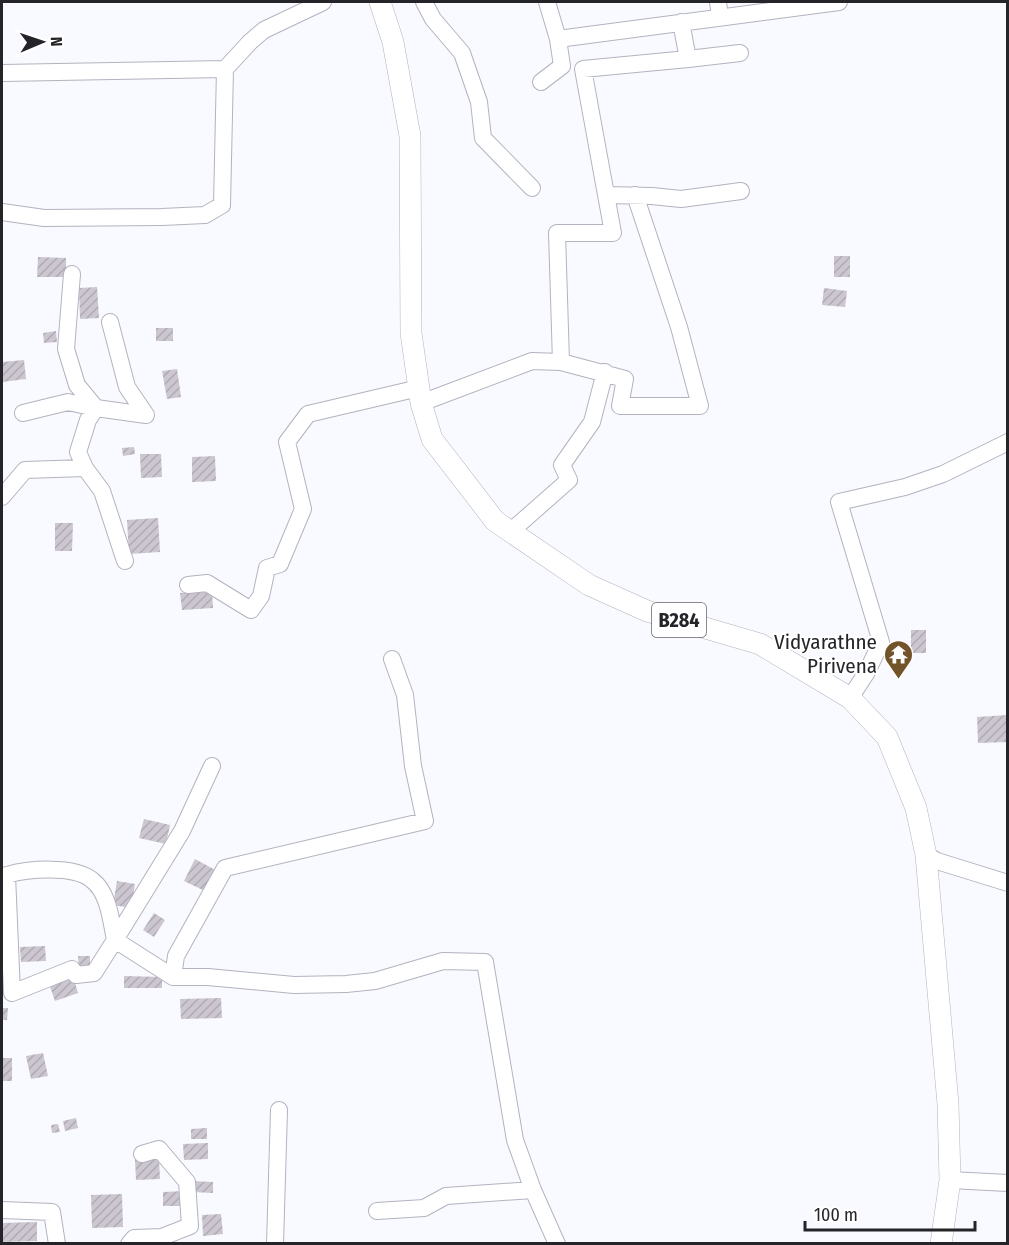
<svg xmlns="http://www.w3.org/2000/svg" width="1009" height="1245" font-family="'Fira Sans Condensed',sans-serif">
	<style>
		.building { fill: url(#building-hatch) }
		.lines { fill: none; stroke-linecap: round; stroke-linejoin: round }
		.minor-casing { stroke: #b2b3bf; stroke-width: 18 }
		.major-casing { stroke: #b2b3bf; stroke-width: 22 }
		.minor { stroke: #fff; stroke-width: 16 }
		.major { stroke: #fff; stroke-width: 21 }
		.labels { text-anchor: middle; stroke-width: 4.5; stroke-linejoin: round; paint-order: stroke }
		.shield { fill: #fff; stroke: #666669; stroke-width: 1.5 }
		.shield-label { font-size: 20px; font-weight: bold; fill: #242429 }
		.poi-label { font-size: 21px; fill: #242429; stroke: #fff; text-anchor: end }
	</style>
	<defs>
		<pattern id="building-hatch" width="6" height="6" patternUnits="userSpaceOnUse" patternTransform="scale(1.5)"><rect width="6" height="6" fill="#ccc6d1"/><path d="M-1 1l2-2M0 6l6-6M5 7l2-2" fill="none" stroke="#afaab3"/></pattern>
	</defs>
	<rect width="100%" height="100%" fill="#f9faff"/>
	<path class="building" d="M834,256H850V277H834Z
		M38,257L66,258V277H37Z
		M97,287L99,318L80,319L79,288Z
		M824,288L847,291L845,307L822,305Z
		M156,328H173V341H156Z
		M56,331L57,342L44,343L43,333Z
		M24,360L26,379L2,382V362Z
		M177,369L181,397L167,399L162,371Z
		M134,447L135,454L123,456L122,448Z
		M140,454H161L162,477L141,478Z
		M215,456L216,481L192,482V457Z
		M158,518L160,552L129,554L127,520Z
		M55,523H73L72,551H55Z
		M212,591L213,608L182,610L180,593Z
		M911,630H926V653H911Z
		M1008,715V742L978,743L977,717Z
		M144,819L170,825L166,844L139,838Z
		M195,859L219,872L209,893L184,881Z
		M117,881L135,884L131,908L113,905Z
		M154,913L165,920L154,937L143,930Z
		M45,946L46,961L21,962L20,947Z
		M78,956H90V972H79Z
		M72,973L78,993L55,1001L48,981Z
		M124,976L162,977V988H124Z
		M221,998L222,1018L181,1019L180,999Z
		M2,1008H8L7,1020H2Z
		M43,1053L48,1076L31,1079L26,1056Z
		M2,1058H12V1081H2Z
		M76,1118L78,1128L65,1131L63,1121Z
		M58,1124L60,1132L52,1133L51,1125Z
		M207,1128V1139H191V1129Z
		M208,1143V1159L184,1160L183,1144Z
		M159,1159L160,1179L136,1180L135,1160Z
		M192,1181L213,1182V1193L192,1192Z
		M185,1191V1206H163V1192Z
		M122,1194L123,1227L92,1228L91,1195Z
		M221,1214L223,1234L203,1236L202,1215Z
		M37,1222V1241L2,1242V1223Z"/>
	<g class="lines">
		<defs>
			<path id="minor" d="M424,2L433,19L462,53L479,102L483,138L532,188
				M547,2L558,39L839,2
				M718,2L720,17
				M681,22L688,59L740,53
				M2,73L225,69
				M541,82L562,66L558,39
				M606,195L652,196L681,199L741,191
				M2,212L44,218L162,217L205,215L222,205L225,69L250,42L264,30L323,2
				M72,274L66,349L77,385L96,408
				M561,362L625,379L620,406H700L679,327L635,195
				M421,403L532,361L561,362L557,233H613L583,69L688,59
				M23,413L68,402L96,408
				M85,468L78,452L88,420L96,408L146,415L127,387L110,322
				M2,497L25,470L85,468L102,491L125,561
				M510,532L569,480L562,465L592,422L605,372
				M188,585L207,583L251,610L261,596L267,568L280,564L303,509L287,442L308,414L419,388
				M850,698L867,672L881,642L839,502L905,487L943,474L1008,442
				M212,766L182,831L115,940L173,977L176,956L225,868L425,821L413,766L405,695L392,659
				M926,855L937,861L1008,883
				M2,876L7,875L12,993L72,969L76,975L94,973L115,940C111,921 109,893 92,880C74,865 27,869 7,875
				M173,977H208L294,985L346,984L375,981L443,961L485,962L515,1140L533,1190L557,1244
				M950,1180L1008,1183
				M2,1210L52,1212L57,1244
				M377,1211L424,1208L446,1196L533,1190
				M129,1244L134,1238L162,1237L190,1226L187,1182L159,1149L142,1154
				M275,1244L279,1110"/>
			<path id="major" d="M380,2L393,42L410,136L411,333L421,403L432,439L495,521L589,585L647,611L760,644L850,698L887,737L916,808L926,855L948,1104L950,1180L941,1244"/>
		</defs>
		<use href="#minor" class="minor-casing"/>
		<use href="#major" class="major-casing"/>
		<use href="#minor" class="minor"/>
		<use href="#major" class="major"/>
	</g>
	<defs>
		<symbol id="temple-pin" viewBox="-11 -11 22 30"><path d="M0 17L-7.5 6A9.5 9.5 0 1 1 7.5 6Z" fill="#735329" stroke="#fff"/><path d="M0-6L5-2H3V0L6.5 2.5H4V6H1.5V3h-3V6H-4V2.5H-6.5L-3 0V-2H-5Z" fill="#fff"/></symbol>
	</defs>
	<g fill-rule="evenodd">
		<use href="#temple-pin" x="882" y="638" width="33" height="45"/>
	</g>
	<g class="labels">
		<rect class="shield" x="652" y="603" width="54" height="34" rx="4.5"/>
		<g class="shield-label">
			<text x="679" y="627">B284</text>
		</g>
		<g class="poi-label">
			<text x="877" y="649">Vidyarathne<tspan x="877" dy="24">Pirivena</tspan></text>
		</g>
	</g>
	<rect width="1009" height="1245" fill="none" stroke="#242429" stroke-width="6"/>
	<g transform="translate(42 42) rotate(88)" stroke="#ffffff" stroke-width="4.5" paint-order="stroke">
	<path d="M0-4.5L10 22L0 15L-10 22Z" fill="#242429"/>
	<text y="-9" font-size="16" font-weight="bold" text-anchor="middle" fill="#242429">N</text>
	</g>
	<path d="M805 1221v9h170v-9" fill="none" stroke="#242429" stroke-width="3"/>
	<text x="814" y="1221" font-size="18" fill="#242429" stroke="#ffffff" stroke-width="4.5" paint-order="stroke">100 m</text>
</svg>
